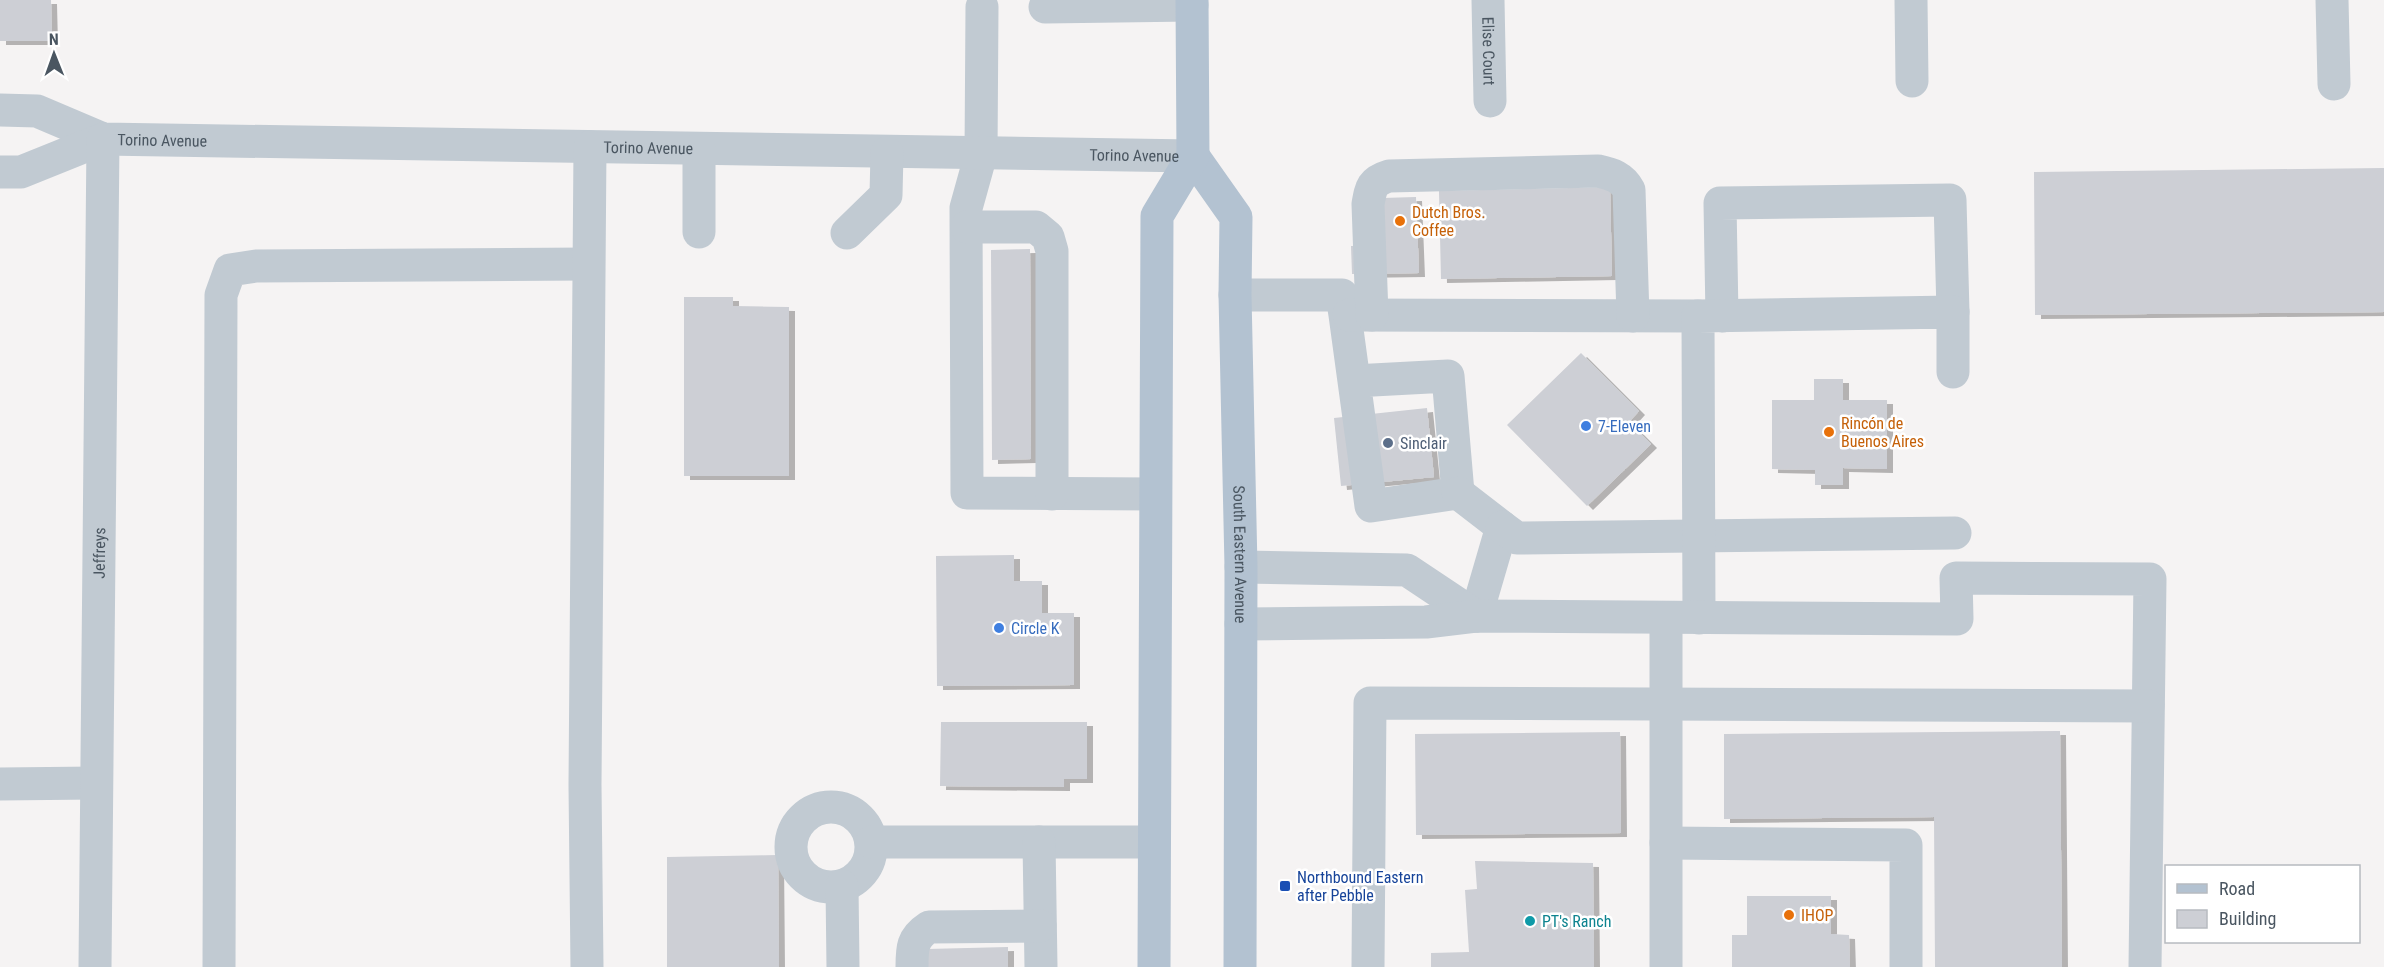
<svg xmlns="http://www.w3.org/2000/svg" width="2384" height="967" font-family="'Roboto Condensed',sans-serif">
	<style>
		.building { fill: #cdcfd5; filter: url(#shadow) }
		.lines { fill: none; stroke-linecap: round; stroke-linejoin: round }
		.minor { stroke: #c1cad2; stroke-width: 33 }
		.major { stroke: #b3c2d1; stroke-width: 33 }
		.food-dot { fill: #e8710a; stroke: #fff; stroke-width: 2 }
		.shop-dot { fill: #3f7fe0; stroke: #fff; stroke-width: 2 }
		.service-dot { fill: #5c6f8a; stroke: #fff; stroke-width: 2 }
		.transit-dot { fill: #1a4fb4; stroke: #fff; stroke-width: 2 }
		.culture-dot { fill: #0f9aa8; stroke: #fff; stroke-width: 2 }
		.labels { text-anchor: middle; stroke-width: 5; stroke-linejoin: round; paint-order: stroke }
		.street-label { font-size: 16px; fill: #4a5661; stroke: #fff }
		.food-label { font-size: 16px; fill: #c56008; stroke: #fff; text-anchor: start }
		.shop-label { font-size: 16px; fill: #366cbe; stroke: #fff; text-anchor: start }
		.service-label { font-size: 16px; fill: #4e5e75; stroke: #fff; text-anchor: start }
		.transit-label { font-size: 16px; fill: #164399; stroke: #fff; text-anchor: start }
		.culture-label { font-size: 16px; fill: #0d838f; stroke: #fff; text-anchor: start }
	</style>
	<defs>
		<filter id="shadow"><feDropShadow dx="6" dy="4" stdDeviation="0" flood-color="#0004"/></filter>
	</defs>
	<rect width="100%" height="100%" fill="#f5f3f3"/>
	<path class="building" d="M0,0H51L52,41H0Z
		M2384,168V312L2035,315L2034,172Z
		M1610,187L1612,276L1441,279L1439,191Z
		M1416,197L1419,273L1352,274L1351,246L1383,245L1382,198Z
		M1030,249L1031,459L992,460L991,250Z
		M684,297H733V306L789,307V476H684Z
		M1581,353L1639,411L1629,422L1651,444L1587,506L1507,425Z
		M1814,379H1843V400H1887V469L1843,468V485H1815V470L1772,469V400H1814Z
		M1427,408L1434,477L1341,486L1334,418Z
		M1014,555V581H1042V613H1074V685L937,686L936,556Z
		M941,722H1087V779H1064V787L940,786Z
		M2060,731L2062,967H1935L1934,817L1724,819V734Z
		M1620,732L1621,833L1416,835L1415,734Z
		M778,855L779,967H667V857Z
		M1475,861L1593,863L1594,967H1431V953L1469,952L1465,890L1477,889Z
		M1747,896H1831V934L1849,935L1850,967H1732V935H1747Z
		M1008,947V967H927V949Z"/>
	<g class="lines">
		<g class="minor">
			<path id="s1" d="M1488,0L1490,101"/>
			<path d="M1911,0L1912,81"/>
			<path d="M2332,0L2334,84"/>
			<path d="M982,7L981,154L966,208L967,493L1155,494"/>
			<path d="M1045,7L1192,5"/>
			<path id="s2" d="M0,110L37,111L103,139L1193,156"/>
			<path d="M0,172H21L103,139"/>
			<path d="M967,227H1036L1048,237L1052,251V494"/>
			<path d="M699,232V149"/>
			<path d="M847,233L886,195L887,153"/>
			<path d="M1235,295H1342L1345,315L1371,506L1458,493L1448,376L1354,381"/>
			<path d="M1349,315L1698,316"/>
			<path d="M1372,315L1368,204C1371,187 1372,181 1389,176L1598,171C1612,174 1622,177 1629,190L1633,316"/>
			<path d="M1722,316L1720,203L1950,200L1953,312"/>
			<path d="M1458,493L1502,527L1476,616"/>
			<path d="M1502,527L1517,538L1955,533"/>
			<path d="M1241,567L1407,570L1476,616"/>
			<path d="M1699,618L1698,316L1953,312V372"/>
			<path d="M1241,624L1426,622L1476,616L1957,619L1956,578L2150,579L2145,967"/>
			<path d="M0,784L96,783"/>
			<circle cx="831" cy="847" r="40"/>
			<path d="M872,842H1154"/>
			<path d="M1039,842L1041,967"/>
			<path d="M1666,843L1906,845V967"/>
			<path d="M842,886L843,967"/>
			<path id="s3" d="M95,967L103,139"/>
			<path d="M219,967L221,295L230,270L256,266L588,264"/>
			<path d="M587,967L585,785L590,147"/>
			<path d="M912,967C912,948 912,938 929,927L1040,926"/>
			<path d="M1368,967L1370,703L2148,706"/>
			<path d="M1666,967V618"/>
		</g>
		<g class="major">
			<path id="s4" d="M1193,156L1236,217L1235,295L1241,567L1240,967"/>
			<path d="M1154,967L1157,216L1193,156L1192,0"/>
		</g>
	</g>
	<g class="food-dot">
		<circle cx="1400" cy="221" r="6"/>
		<circle cx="1829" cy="432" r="6"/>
		<circle cx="1789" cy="915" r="6"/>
	</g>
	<g class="shop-dot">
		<circle cx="1586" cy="426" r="6"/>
		<circle cx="999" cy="628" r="6"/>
	</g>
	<circle class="service-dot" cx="1388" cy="443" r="6"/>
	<rect class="transit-dot" x="1279" y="880" width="12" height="12" rx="3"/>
	<circle class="culture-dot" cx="1530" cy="921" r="6"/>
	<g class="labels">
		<g class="street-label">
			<text dy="6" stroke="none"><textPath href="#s1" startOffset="51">Elise Court</textPath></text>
			<text dy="6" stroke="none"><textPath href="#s2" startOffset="168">Torino Avenue</textPath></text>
			<text dy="6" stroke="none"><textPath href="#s2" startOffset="654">Torino Avenue</textPath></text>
			<text dy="6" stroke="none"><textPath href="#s2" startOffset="1140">Torino Avenue</textPath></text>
			<text dy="6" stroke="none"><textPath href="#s3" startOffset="414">Jeffreys</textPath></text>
			<text dy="6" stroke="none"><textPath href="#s4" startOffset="412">South Eastern Avenue</textPath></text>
		</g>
		<g class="food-label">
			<text x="1412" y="218">Dutch Bros.<tspan x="1412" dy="18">Coffee</tspan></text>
			<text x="1841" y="429">Rincón de<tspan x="1841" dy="18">Buenos Aires</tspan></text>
			<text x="1801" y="921">IHOP</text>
		</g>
		<g class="shop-label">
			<text x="1598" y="432">7-Eleven</text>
			<text x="1011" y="634">Circle K</text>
		</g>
		<g class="service-label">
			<text x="1400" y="449">Sinclair</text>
		</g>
		<g class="transit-label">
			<text x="1297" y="883">Northbound Eastern<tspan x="1297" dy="18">after Pebble</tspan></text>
		</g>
		<g class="culture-label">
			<text x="1542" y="927">PT's Ranch</text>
		</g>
	</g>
	<rect x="2165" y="865" width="195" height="78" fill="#ffffff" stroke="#b7bbc0" stroke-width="1.5"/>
	<rect x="2177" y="884" width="30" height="9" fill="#b3c2d1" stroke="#b7bbc0" stroke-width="1.5"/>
	<text x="2219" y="895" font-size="18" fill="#4a5661">Road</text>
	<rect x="2177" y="910" width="30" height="18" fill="#cdcfd5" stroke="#b7bbc0" stroke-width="1.5"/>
	<text x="2219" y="925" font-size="18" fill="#4a5661">Building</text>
	<g transform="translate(54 54) rotate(359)" stroke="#ffffff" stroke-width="4.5" paint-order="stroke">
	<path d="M0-4.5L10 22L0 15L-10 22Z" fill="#4a5661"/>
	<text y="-9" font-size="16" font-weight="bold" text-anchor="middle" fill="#4a5661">N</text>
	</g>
</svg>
